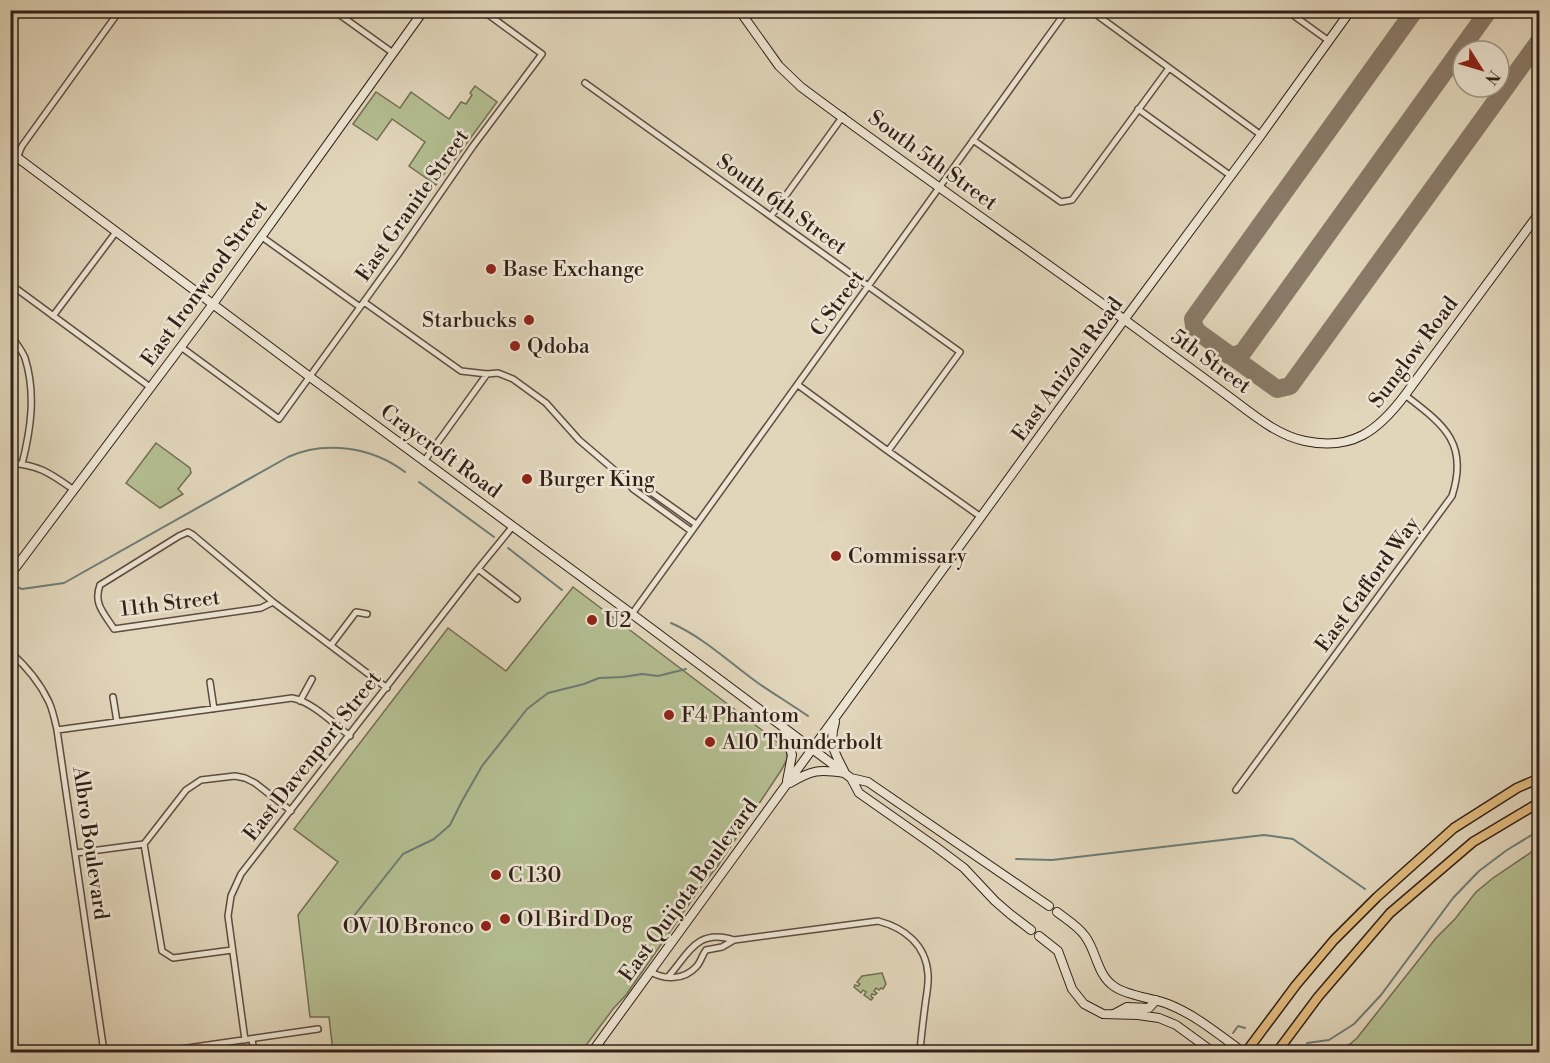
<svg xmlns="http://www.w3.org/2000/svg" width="1550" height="1063" font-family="'Libre Bodoni',serif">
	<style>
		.green { fill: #b3bd90; stroke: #726e54; stroke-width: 1.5 }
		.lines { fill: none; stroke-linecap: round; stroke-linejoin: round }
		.stream { stroke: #6d7b74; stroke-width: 2 }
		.taxiway { stroke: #8a7a68; stroke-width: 18 }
		.street-casing { stroke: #5e4c40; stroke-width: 8 }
		.secondary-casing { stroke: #321f17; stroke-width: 10 }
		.primary-casing { stroke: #321f17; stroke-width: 11 }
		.street { stroke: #ece4d2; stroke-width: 5 }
		.secondary { stroke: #ece4d2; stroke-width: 8 }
		.primary { stroke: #e0ba7d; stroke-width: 8 }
		.poi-dot { fill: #8f2418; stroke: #ece4d2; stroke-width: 2 }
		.labels { text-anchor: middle; stroke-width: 5; stroke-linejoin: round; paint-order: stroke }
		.street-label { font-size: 21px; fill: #321f17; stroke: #ece4d2 }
		.poi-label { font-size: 21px; fill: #321f17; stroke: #ece4d2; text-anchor: start }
	</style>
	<rect width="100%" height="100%" fill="#e1d5ba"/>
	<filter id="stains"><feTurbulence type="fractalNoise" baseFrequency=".00333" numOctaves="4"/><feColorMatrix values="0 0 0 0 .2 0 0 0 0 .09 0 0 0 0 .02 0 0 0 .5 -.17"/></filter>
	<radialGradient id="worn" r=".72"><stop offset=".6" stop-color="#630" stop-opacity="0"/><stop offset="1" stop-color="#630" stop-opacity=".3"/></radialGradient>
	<path class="green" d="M475,86L497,102L436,185L409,166L425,142L392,119L377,140L353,124L376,92L400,108L411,92L449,119L461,102L466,104L472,95L470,93Z
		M156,443L190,468L191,473L178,489L183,494L160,508L126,483Z
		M573,587L779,743L787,753V759L782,769L717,867L703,884L626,995L613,1009L581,1052H333L329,1017H310L298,915L338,862L294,829L448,628L506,671Z
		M1539,847V1052H1333L1350,1044L1357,1038L1436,938L1455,919L1476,892L1493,878Z
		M882,973L886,984L883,989L881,988L879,990L876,988L874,991L877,993L875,995L872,994L871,996L873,998L871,1000L864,995L866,992L863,990L861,993L854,987L855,985L858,986L860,984L857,982L862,976Z"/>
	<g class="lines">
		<path class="stream" d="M419,482L494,537
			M508,548L562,590
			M10,584L22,589L64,583L288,457C325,440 372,447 405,472
			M671,623C703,637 729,662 758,683C774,694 792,705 808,716
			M1016,859L1052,860L1264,835L1293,839L1365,889
			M346,926L403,854L434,839L450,825L462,801L482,766L527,709L548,693L584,684L599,678L623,677L642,674L658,676L686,669
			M1233,1033L1238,1026L1245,1028
			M1307,1043L1329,1040L1354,1024L1381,995L1453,898L1479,871L1507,850L1540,830"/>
		<path class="taxiway" d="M1415,10L1193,319L1194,326L1198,332L1277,389L1290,386L1540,40
			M1228,355H1236L1243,352L1489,10"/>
		<defs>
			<path id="street" d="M333,10L393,53
				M1090,10L1261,135
				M1286,10L1329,41
				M585,83L960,352L888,451
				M1138,109L1231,176
				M973,140L1061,202L1072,200L1169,68
				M10,173C17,164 17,156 22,146L120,10
				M771,216L843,116
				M262,237L360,307
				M10,284L150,387
				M364,302L461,371L487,374L498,373L513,379L546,403L579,440L626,480L633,489L691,531
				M53,316L116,232
				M10,334C15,342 22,350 25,358C36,393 31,429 22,464
				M181,347L279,419L397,256L473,146L542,54L482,10
				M798,385L888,451L981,517
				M425,460L487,374
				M10,463C40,465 51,474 74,490
				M628,481L644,487L696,524
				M478,569L517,599
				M273,602L261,608L114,629C104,613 93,604 100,585L179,536L188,532L193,535L273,602L387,688
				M632,614L1067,10
				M331,645L356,612L367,614
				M10,652C26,666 40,683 49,702C53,711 55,721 57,730L104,1052
				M210,682L214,709
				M113,697L117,722
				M300,701L312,679
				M57,730L292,698C311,701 334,724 350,736
				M1236,790L1452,496C1469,443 1444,425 1405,395
				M144,844L162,951L173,958L232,950
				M76,853L144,844L186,790L201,780L235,776L245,778L255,783L291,811
				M734,940L878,921C905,928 926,945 928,974C929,985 926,996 925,1006C923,1022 921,1037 920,1052
				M651,972C665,980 684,980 696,967C701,962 702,955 706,950L722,947L734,940C697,928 689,953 668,977
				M252,1039L254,1052
				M245,1040L228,916L231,896L241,874L478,569L513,526
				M160,1052L318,1029"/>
			<path id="secondary" d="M739,10L779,66L801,87C912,170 1028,249 1140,331C1168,352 1196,372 1224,393C1249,411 1275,435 1305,441C1352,451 1378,431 1405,395L1540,212
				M10,152L310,377L632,614L851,778L868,782L1049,906
				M10,575L213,304L424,10
				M835,722C828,746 835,752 845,773
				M784,728L792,755L787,781
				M851,778L859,793L936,847L964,868L995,901L1010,914L1031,930
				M790,783C812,770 819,769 844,773
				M1057,912C1066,919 1078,926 1085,936C1097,952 1097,976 1115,987C1128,996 1153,998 1168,1004C1196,1015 1219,1035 1243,1052
				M1039,936L1058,951L1072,989L1084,1004L1103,1014L1138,1015L1159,1018L1176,1025L1213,1052
				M1114,1014L1127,1007L1149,1008L1156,1000
				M592,1052L1124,320L1261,135L1351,10"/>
			<path id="primary" d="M1246,1052L1296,985L1334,940L1377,897L1454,828L1517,788L1540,778
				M1277,1052L1318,997L1390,913L1473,842L1540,802"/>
		</defs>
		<use href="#street" class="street-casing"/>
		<use href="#secondary" class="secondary-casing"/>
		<use href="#primary" class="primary-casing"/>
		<use href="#street" class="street"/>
		<use href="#secondary" class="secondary"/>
		<use href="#primary" class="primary"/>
	</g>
	<g class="poi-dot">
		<circle cx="491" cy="269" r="6"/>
		<circle cx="529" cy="320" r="6"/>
		<circle cx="515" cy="346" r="6"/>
		<circle cx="527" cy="479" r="6"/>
		<circle cx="836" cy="556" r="6"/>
		<circle cx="592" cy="620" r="6"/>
		<circle cx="669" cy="715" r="6"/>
		<circle cx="710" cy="742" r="6"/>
		<circle cx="496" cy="875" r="6"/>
		<circle cx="505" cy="919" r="6"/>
		<circle cx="486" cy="926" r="6"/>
	</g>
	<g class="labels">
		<g class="street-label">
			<text transform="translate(933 160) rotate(36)" y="7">South 5th Street</text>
			<text transform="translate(782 204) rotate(36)" y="7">South 6th Street</text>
			<text transform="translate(412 205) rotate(-55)" y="7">East Granite Street</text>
			<text transform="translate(204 283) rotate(-54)" y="7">East Ironwood Street</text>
			<text transform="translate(837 303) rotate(-54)" y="7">C Street</text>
			<text transform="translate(1413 352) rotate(-53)" y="7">Sunglow Road</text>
			<text transform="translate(1211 361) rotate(36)" y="7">5th Street</text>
			<text transform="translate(1067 369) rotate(-54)" y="7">East Anizola Road</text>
			<text transform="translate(441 451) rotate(36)" y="7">Craycroft Road</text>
			<text transform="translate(1367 584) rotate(-54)" y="7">East Gafford Way</text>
			<text transform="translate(170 603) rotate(-7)" y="7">11th Street</text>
			<text transform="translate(312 756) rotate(-52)" y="7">East Davenport Street</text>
			<text transform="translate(91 843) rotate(82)" y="7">Albro Boulevard</text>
			<text transform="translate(688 890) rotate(-54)" y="7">East Quijota Boulevard</text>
		</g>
		<g class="poi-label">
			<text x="503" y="276">Base Exchange</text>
			<text x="517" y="327" text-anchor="end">Starbucks</text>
			<text x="527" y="353">Qdoba</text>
			<text x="539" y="486">Burger King</text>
			<text x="848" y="563">Commissary</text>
			<text x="604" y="627">U2</text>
			<text x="681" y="722">F4 Phantom</text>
			<text x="722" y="749">A10 Thunderbolt</text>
			<text x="508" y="882">C 130</text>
			<text x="517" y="926">O1 Bird Dog</text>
			<text x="474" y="933" text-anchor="end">OV 10 Bronco</text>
		</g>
	</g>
	<rect width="1550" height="1063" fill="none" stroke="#e1d5ba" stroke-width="36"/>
	<rect x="12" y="12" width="1526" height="1039" fill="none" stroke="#321f17" stroke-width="3"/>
	<rect x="18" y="18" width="1514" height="1027" fill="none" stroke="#321f17" stroke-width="1.5"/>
	<g transform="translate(1481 69) rotate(127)"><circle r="28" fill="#ece4d2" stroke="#a29587" stroke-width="1.5"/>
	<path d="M0-4.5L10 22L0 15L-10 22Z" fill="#8f2418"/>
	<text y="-9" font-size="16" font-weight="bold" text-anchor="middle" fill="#321f17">N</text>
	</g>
	<rect width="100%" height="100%" filter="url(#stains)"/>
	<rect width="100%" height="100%" fill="url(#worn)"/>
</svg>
